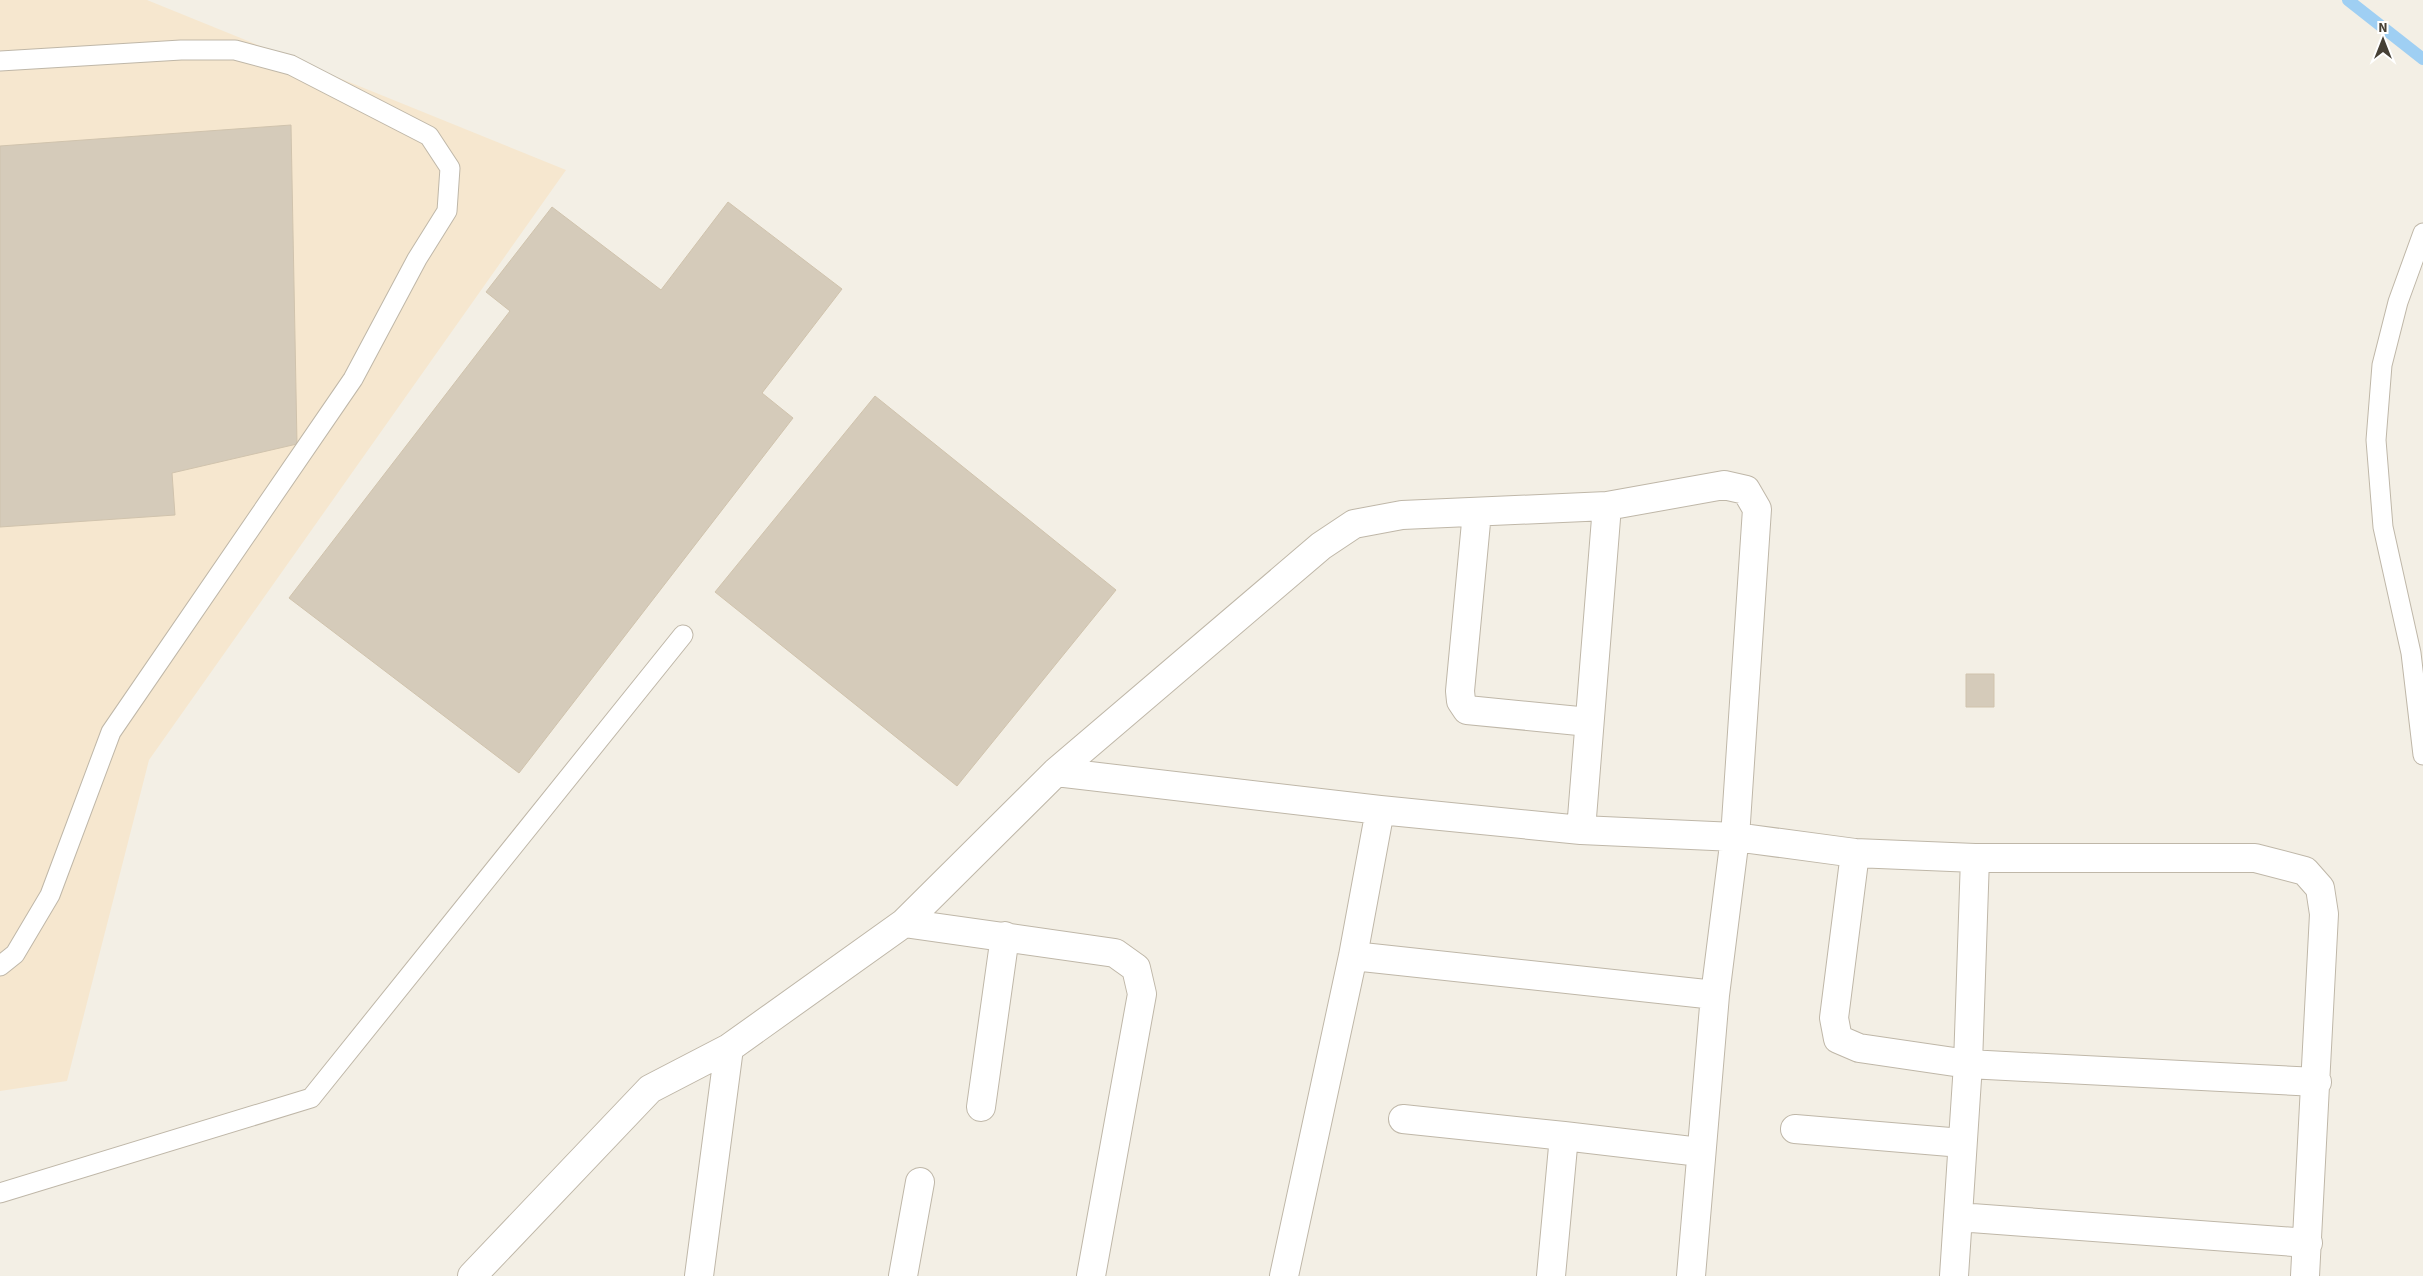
<svg xmlns="http://www.w3.org/2000/svg" width="2423" height="1276" font-family="'Source Sans 3',sans-serif">
	<style>
		.commercial { fill: #f6e7cf }
		.lines { fill: none; stroke-linecap: round; stroke-linejoin: round }
		.stream { stroke: #9fcff3; stroke-width: 12 }
		.building { fill: #d5cbba; stroke: #d0c3ad }
		.service-casing { stroke: #bfb7a8; stroke-width: 21 }
		.minor-casing { stroke: #bfb7a8; stroke-width: 30 }
		.service { stroke: #fff; stroke-width: 19 }
		.minor { stroke: #fff; stroke-width: 28 }
	</style>
	<rect width="100%" height="100%" fill="#f3efe5"/>
	<path class="commercial" d="M0,0H147L566,170L149,760L67,1081L0,1091Z"/>
	<g class="lines">
		<path class="stream" d="M2348,0L2423,59"/>
	</g>
	<path class="building" d="M291,125L297,444L172,473L175,515L0,527V146Z
		M728,202L842,289L762,393L793,418L519,773L289,598L510,311L486,292L552,207L661,290Z
		M875,396L1116,590L957,786L715,592Z
		M1966,674H1994V707H1966Z"/>
	<g class="lines">
		<defs>
			<path id="service" d="M0,61L181,50H235L291,65L429,136L450,168L447,211L417,259L353,379L111,732L50,895L15,954L0,966
				M2423,233L2398,302L2382,365L2376,440L2383,527L2411,653L2423,755
				M0,1193L311,1098L683,635"/>
			<path id="minor" d="M1477,512L1460,691L1461,701L1467,710L1589,722
				M1056,772L1380,810L1581,830L1735,837L1855,853L1975,858H2255L2305,871L2320,888L2324,914L2305,1276
				M1581,830L1607,506
				M1855,853L1834,1018L1838,1039L1859,1048L1968,1064L2317,1082
				M904,923L1115,953L1136,968L1142,994L1091,1276
				M1353,956L1715,995
				M981,1107L1005,936
				M1403,1119L1564,1136
				M1795,1129L1962,1143
				M1958,1217L2308,1243
				M472,1276L650,1089L729,1048L904,923L1056,772L1321,546L1354,524L1402,515L1607,506L1724,485L1746,490L1757,509L1735,837L1715,995L1691,1276
				M699,1276L729,1048
				M903,1276L920,1182
				M1284,1276L1353,956L1380,810
				M1551,1276L1564,1136L1700,1152
				M1954,1276L1968,1064L1975,858"/>
		</defs>
		<use href="#service" class="service-casing"/>
		<use href="#minor" class="minor-casing"/>
		<use href="#service" class="service"/>
		<use href="#minor" class="minor"/>
	</g>
	<g transform="translate(2383 40)" stroke="#ffffff" stroke-width="4" paint-order="stroke">
	<path d="M0-4L9 19L0 12L-9 19Z" fill="#464035"/>
	<text y="-8" font-size="14" font-weight="bold" text-anchor="middle" fill="#464035">N</text>
	</g>
</svg>
